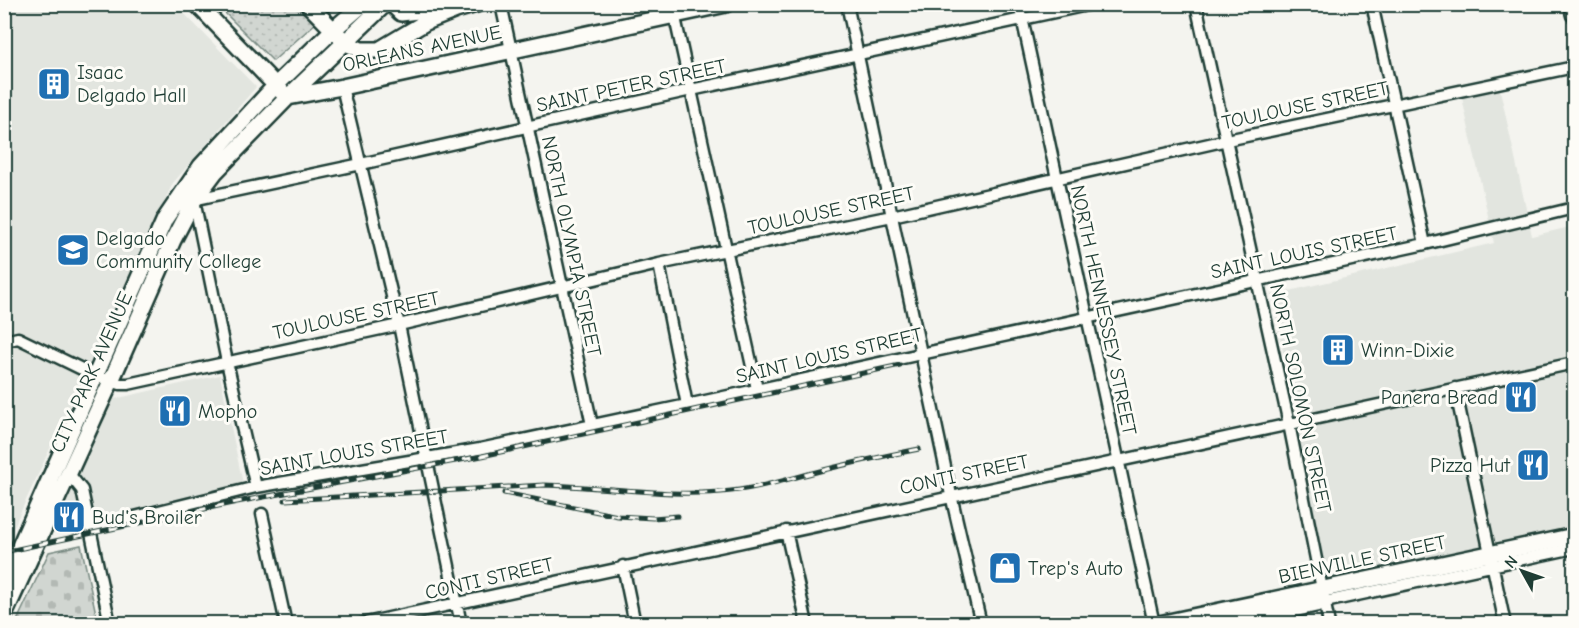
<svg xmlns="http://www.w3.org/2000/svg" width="1579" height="628" font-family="'Comic Neue',sans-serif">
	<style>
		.built { fill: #e2e5df }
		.cemetery { fill: url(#cemetery-stones); stroke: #788a82; stroke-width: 1.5 }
		.park { fill: url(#park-dots); stroke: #788a82; stroke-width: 1.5 }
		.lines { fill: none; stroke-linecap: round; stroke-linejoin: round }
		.street-casing { stroke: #1f3d34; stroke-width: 15 }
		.secondary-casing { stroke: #1f3d34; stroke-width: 20 }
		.street { stroke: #fdfcf7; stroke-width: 10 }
		.secondary { stroke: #fdfcf7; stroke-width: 15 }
		.rail-casing { stroke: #1f3d34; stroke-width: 5 }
		.rail { stroke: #fdfcf7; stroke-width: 3; stroke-dasharray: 9; stroke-linecap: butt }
		.labels { text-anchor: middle; stroke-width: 6; stroke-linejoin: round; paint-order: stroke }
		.street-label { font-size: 20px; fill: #1f3d34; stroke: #fdfcf7 }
		.poi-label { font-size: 20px; fill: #1f3d34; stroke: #fdfcf7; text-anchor: start }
	</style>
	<defs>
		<pattern id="cemetery-stones" width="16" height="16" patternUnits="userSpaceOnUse" patternTransform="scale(1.5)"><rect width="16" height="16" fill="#d1d6d1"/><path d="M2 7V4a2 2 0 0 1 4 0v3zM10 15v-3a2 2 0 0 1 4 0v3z" fill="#b3b9b4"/></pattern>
		<pattern id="park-dots" width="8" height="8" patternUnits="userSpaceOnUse" patternTransform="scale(1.5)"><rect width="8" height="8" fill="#d1d6d1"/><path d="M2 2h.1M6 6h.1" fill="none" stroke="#b3b9b4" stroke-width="1.8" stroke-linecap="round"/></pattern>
	</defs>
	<rect width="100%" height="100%" fill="#f4f4ef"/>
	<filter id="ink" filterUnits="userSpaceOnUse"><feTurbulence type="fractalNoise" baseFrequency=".0167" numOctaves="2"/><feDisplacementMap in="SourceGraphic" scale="12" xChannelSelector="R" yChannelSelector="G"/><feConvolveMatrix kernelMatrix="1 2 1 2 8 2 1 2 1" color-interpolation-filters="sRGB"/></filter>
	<g filter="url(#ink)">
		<path class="built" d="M5,5H176L256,87L173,183L9,537L5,538L4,329L11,323L5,317Z
			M1500,90L1532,236L1574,226V527L1328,584L1272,295L1494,243L1462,98Z
			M220,375L243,484L56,532L55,528L114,399Z"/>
		<path class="cemetery" d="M81,545L98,623H16L49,552Z"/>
		<path class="park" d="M217,5H336L273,61Z"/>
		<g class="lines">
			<defs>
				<path id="street" d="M501,4L592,425
					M672,4L757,389
					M847,4L951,495L981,624
					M1019,4L1154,624
					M1196,4L1289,424L1329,624
					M1372,4L1425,244
					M342,87L399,325L461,624
					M192,200L361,164L691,90L1092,4
					M194,200L227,362L256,487
					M659,264L687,405
					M4,341L18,338L96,376L120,384H128L399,325L659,264L892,216L1227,140L1574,67
					M1455,388L1505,624
					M69,474L82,490L110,624
					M262,514L286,624
					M90,528L256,487L480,449L687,405L1425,244L1574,208
					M786,531L807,624
					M623,566L635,624
					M1325,602L1574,548
					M361,624L1574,363"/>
				<path id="secondary" d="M197,4L283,93
					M308,4L346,43L361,50H379L426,22L456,10L477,4
					M392,4L401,13L442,8L450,9
					M1573,4L1574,14
					M288,97L342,87L726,4
					M4,582L165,219L201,166L275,86L333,30L363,4
					M4,615L111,381L173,240L194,200L215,172L288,97L385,4
					M1159,624L1574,536
					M1224,624L1325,602"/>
			</defs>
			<use href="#street" class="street-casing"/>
			<use href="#secondary" class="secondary-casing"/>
			<use href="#street" class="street"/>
			<use href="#secondary" class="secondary"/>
			<defs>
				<path id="rail" d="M504,493L618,516L653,518L678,516
					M285,500L544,485C605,486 670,498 731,491C760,488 788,479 816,472C850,463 885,456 919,449
					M4,552L237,502L482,456L900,365"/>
			</defs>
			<use href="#rail" class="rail-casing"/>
			<use href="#rail" class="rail"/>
		</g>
	</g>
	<defs>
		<symbol id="building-square" viewBox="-11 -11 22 22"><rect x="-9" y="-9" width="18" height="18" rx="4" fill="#1f6fb2" stroke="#fdfcf7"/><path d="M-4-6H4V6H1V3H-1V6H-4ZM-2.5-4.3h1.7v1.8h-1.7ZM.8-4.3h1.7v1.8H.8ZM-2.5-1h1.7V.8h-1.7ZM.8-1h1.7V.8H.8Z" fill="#fff"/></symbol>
		<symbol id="university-square" viewBox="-11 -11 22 22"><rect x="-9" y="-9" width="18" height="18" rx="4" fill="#1f6fb2" stroke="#fdfcf7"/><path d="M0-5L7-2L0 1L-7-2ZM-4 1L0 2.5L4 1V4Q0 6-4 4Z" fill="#fff"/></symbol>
		<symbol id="restaurant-square" viewBox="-11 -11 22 22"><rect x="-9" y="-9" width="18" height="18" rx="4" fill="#1f6fb2" stroke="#fdfcf7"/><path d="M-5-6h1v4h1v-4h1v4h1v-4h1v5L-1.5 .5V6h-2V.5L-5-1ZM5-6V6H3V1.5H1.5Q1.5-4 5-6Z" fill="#fff"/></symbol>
		<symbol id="shop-square" viewBox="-11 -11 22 22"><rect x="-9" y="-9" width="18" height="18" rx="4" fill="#1f6fb2" stroke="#fdfcf7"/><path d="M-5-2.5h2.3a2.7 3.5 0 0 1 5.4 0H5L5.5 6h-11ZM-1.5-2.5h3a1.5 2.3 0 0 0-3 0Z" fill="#fff"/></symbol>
	</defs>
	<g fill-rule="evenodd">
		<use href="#building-square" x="35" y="65" width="38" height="38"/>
		<use href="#university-square" x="54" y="231" width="38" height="38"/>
		<use href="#building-square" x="1319" y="331" width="38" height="38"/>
		<use href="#restaurant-square" x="1502" y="378" width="38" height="38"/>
		<use href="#restaurant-square" x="156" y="392" width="38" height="38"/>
		<use href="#restaurant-square" x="1514" y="446" width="38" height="38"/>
		<use href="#restaurant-square" x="50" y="498" width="38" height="38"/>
		<use href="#shop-square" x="986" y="549" width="38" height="38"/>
	</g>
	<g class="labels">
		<g class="street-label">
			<text transform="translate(422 48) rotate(-12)" y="7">ORLEANS AVENUE</text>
			<text transform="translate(631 85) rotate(-12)" y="7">SAINT PETER STREET</text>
			<text transform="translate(1305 105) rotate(-12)" y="7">TOULOUSE STREET</text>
			<text transform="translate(831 210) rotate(-12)" y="7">TOULOUSE STREET</text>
			<text transform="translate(572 246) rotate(78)" y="7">NORTH OLYMPIA STREET</text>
			<text transform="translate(1304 252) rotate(-12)" y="7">SAINT LOUIS STREET</text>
			<text transform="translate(1104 310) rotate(78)" y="7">NORTH HENNESSEY STREET</text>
			<text transform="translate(356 315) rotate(-12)" y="7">TOULOUSE STREET</text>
			<text transform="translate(829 355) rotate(-13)" y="7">SAINT LOUIS STREET</text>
			<text transform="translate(91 372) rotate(-66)" y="7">CITY PARK AVENUE</text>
			<text transform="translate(1301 398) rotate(78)" y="7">NORTH SOLOMON STREET</text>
			<text transform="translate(354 452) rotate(-10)" y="7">SAINT LOUIS STREET</text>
			<text transform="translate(964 474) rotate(-12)" y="7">CONTI STREET</text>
			<text transform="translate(1362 559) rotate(-12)" y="7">BIENVILLE STREET</text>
			<text transform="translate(489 578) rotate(-13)" y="7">CONTI STREET</text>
		</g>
		<g class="poi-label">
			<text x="77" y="79">Isaac<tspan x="77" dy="23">Delgado Hall</tspan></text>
			<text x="96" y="245">Delgado<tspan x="96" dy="23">Community College</tspan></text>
			<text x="1361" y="357">Winn-Dixie</text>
			<text x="1498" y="404" text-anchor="end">Panera Bread</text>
			<text x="198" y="418">Mopho</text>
			<text x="1510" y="472" text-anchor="end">Pizza Hut</text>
			<text x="92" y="524">Bud's Broiler</text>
			<text x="1028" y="575">Trep's Auto</text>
		</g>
	</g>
	<rect width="1579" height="628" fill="none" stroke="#fdfcf7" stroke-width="24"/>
	<rect x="12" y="12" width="1555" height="604" fill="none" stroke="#1f3d34" stroke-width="2" filter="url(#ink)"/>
	<g transform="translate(1522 571) rotate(310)" stroke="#fdfcf7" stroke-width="4.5" paint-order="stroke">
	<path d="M0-4.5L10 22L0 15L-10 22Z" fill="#1f3d34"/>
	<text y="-9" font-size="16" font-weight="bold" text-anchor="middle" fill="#1f3d34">N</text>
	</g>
</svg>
